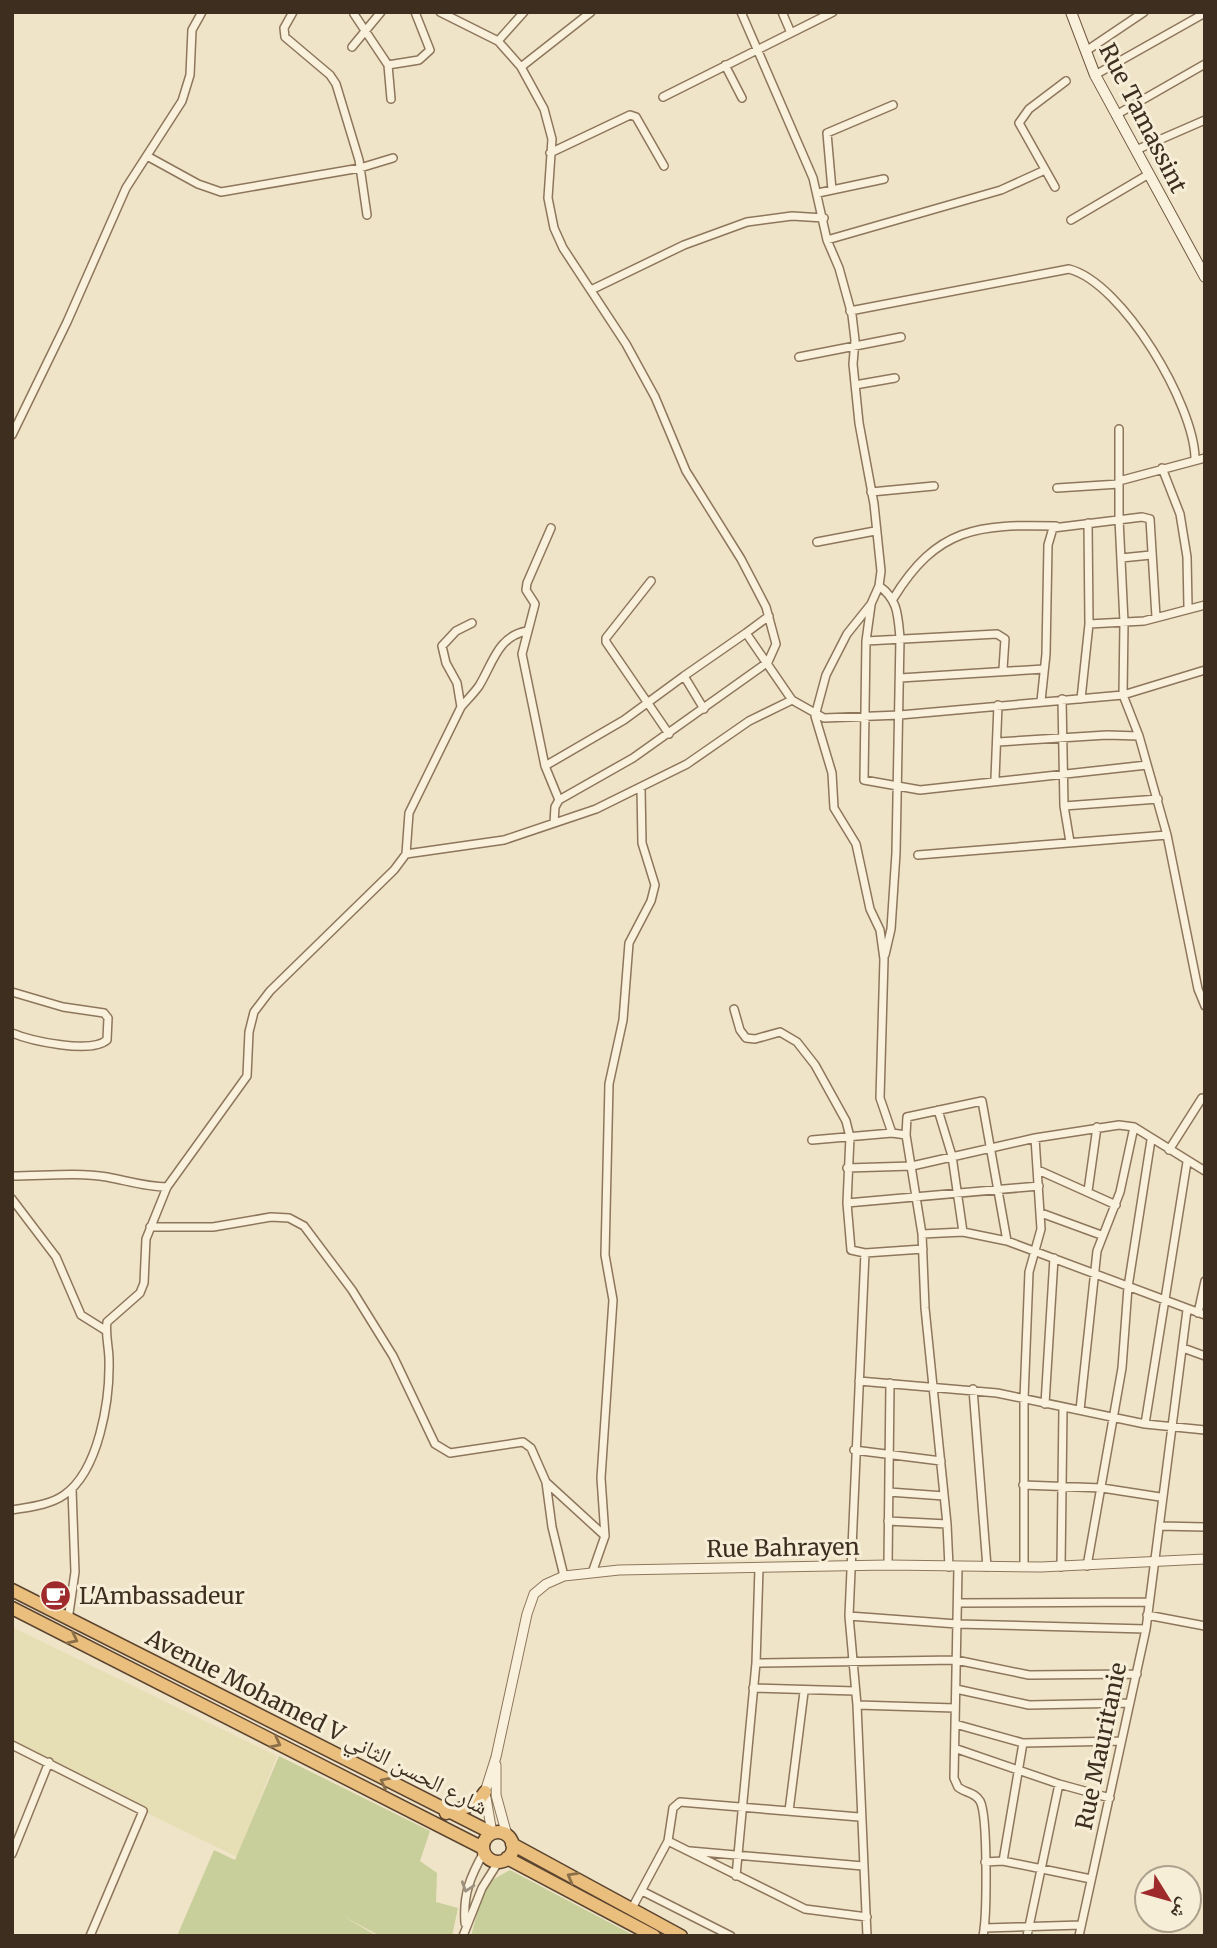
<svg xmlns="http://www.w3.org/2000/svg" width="1217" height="1948" font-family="Merriweather,'Noto Naskh Arabic',serif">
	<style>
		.farmland { fill: #e6deb5 }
		.green { fill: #c9cf9b }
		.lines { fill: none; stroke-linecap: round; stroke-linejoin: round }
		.minor-casing { stroke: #8d765c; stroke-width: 10 }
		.tertiary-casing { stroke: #8d765c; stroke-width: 11 }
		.secondary-casing { stroke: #6f573f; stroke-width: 12 }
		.trunk-casing { stroke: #5b4430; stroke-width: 15 }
		.minor { stroke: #faf1dc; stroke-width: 7 }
		.tertiary { stroke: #faf1dc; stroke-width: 9 }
		.secondary { stroke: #faf1dc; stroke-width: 10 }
		.trunk { stroke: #eabe7c; stroke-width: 12 }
		.oneway { stroke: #8b6f49 }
		.oneway2 { stroke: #9c907e }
		.labels { text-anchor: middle; stroke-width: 6; stroke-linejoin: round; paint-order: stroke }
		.street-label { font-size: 23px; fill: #3d2e20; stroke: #f7eed8 }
		.poi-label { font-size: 23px; fill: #3d2e20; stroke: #f7eed8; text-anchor: start }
	</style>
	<rect width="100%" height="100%" fill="#f0e4c8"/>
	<path class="farmland" d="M12,1627L277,1756L237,1857L12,1747Z"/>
	<path class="green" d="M279,1756L430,1831L420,1861L437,1873L436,1902L458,1908L452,1936H380L343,1916L377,1936H177L214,1850L235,1860Z
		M510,1870L635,1936H471L485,1884Z"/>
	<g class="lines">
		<defs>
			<path id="minor" d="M293,12L284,28L285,37L330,75L336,84L359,160L367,215
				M440,12L498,41L521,67L544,109L552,139L548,198L554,228L563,248L626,344L655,397L686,471L741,559L766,607L776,644L768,662L633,758L559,800L555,807L554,823
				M741,12L813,178L827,240L839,268L852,315L855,340L853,364L859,423L874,504L881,571L879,586L871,604L847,634L826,675L815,716L832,773L834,808L856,844L870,909L880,930L884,959L880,1098L892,1133
				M782,12L791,33
				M354,14L388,65L419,60L430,50L415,12
				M498,41L524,12
				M352,47L381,12
				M1086,51L1144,12
				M388,65L391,99
				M725,65L742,98
				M521,67L591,12
				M1095,75L1205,13
				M663,97L833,12
				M1116,115L1205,64
				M1136,150L1205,120
				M550,153L630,115L636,117L664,166
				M147,156L198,184L221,192L360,168L393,158
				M1055,187L1019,123L1029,109L1066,81
				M832,190L827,133L893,105
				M818,193L884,179
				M1071,220L1149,174
				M827,240L1001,190L1045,170
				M591,290L684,245L747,222L792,216L824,218
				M850,311L1069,269C1123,283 1194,405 1195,458
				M799,357L901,337
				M855,385L895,378
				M1119,429V519L1124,622L1123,695L1139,736L1167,835L1198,989L1205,1006
				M12,435L67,322L126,188L182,101L190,75L192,30L202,12
				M1162,468L1180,514L1187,557L1188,607
				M1119,481L1205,458
				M1057,488L1119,484
				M871,492L934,486
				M817,542L875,531
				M1121,558L1151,555
				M651,581L606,638V642L669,734
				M879,586C898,599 898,616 900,638L896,853L891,929L885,955
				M893,599C937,527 978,524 1056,526
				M871,605L866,641L864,780L920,790L1147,765
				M1089,624L1144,621L1205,605
				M746,633L769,616
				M866,641L997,634L1005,639L1003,669
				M900,678L1044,669
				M1062,699L1064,806L1070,842
				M1081,699L1089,624L1088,523
				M1041,701L1046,654L1048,545L1053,528L1142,517L1150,519L1156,617
				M461,707C467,700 474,693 479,686C493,663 498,636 527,631
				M704,709L684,676L746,633L792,700L824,718L900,715L1123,695L1205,670
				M998,742L1107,735L1139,736
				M545,766L522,654L535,604L526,590L527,583L551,528
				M995,779L998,705
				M559,800L545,766L624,720L684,676
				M1064,806L1158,799
				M406,854L409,813L461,707L457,683L446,663L442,646L456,631L472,623
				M918,855L1167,835
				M12,992L63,1007L104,1013L108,1018L107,1040C91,1054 31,1041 12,1033
				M734,1009L740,1030L746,1038L755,1039L780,1032L797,1042L815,1065L846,1121L850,1137L847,1203L851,1250L865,1253L923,1249
				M938,1110L952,1156L963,1232
				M812,1140L892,1133L906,1135
				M1169,1150L1202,1098L1205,1099
				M847,1168L912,1166L1035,1138L1119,1125L1134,1127L1205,1171
				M1038,1170L1116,1205
				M12,1176C44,1176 76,1172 107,1177C128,1181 146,1187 167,1187
				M1088,1191L1097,1127
				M12,1199L56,1257L81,1315L105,1330
				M847,1203L1039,1186
				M1041,1213L1101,1235
				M150,1227H213L271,1217L289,1218L304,1226L352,1290L393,1356L435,1444L450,1453L523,1442L531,1448L546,1482L605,1536
				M922,1234L963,1232L1007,1241L1205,1315
				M865,1253L849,1616L857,1705L867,1936
				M1198,1313L1205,1281
				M1183,1348L1205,1356
				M859,1381L997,1393L1145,1424L1205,1430
				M973,1389L987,1567
				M1045,1404L1054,1258
				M1080,1410L1097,1251L1120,1192L1134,1127
				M1145,1424L1187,1162
				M854,1450L941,1461
				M546,1482L552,1527L564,1576
				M1023,1485L1102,1488L1160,1497
				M889,1492L944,1496
				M12,1510C29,1507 50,1505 64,1495C99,1471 110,1400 109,1360C109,1347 105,1335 107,1322L140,1293L144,1283L146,1239L167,1187L247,1076L249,1032L254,1012L270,991L394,870L406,854L504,840L596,809L687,764L749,721L792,700
				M888,1521L947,1524
				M1159,1526L1205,1527
				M888,1565L890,1383
				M1024,1566V1399L1029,1272L1041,1229L1035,1138
				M1087,1566L1122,1368L1128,1287L1151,1140
				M949,1567L947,1524L925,1308L922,1234L906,1135L907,1117L982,1101L1007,1241
				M958,1567L954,1778L958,1787C965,1793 975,1792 980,1801C988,1815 987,1917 983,1936
				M1061,1567L1063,1408
				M592,1573L605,1536L601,1478L613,1300L605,1255L609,1084L623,1020L629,943L651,901L655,885L642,843L641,788
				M958,1603L1147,1602
				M1147,1615L1205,1626
				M849,1616L957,1624L1146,1629
				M68,1620L75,1572L72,1489
				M756,1663L956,1660L1029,1675L1137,1674
				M753,1688L855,1691
				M956,1689L1029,1705L1130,1703
				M857,1705L955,1708
				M955,1724L1023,1743L1121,1741
				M12,1745L143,1811L90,1936
				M957,1749L1059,1784L1110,1798
				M789,1811L804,1692
				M668,1841L805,1909L867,1917
				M690,1851L863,1866
				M12,1854L49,1762
				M1003,1861L1023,1743
				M985,1862L1003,1861L1091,1879
				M736,1876L756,1663L759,1568
				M642,1891L731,1936
				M631,1910L668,1841L673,1808L680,1802L859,1817
				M465,1923C463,1894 470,1877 484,1852
				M984,1928L1081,1925
				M463,1936L482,1888L499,1861
				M1027,1936L1059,1784
				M1079,1936L1146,1629L1187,1310"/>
			<path id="tertiary" d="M496,1765V1795L507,1835
				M492,1833L485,1792L496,1757L527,1614L534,1594L546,1584L564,1576L619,1570L888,1565L1041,1567L1205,1559"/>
			<path id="secondary" d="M1071,12L1095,75L1205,277"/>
			<path id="trunk" d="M12,1590L492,1833
				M12,1608L483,1848
				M446,1813L476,1804L485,1792
				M483 1847a15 15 0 1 1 30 0a15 15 0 1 1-30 0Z
				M512,1844L681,1936
				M507,1858L654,1936"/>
		</defs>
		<use href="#minor" class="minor-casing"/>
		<use href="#tertiary" class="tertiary-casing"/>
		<use href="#secondary" class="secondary-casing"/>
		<use href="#trunk" class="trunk-casing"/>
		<use href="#minor" class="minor"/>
		<use href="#tertiary" class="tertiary"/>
		<use href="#secondary" class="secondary"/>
		<use href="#trunk" class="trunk"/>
	</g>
	<defs><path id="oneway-chevron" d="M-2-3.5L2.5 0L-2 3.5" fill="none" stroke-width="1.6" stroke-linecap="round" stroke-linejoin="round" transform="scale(1.75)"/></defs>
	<g class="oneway">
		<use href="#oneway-chevron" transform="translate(73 1639) rotate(27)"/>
		<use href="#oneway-chevron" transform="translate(276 1743) rotate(27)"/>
		<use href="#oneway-chevron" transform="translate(385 1782) rotate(-153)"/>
		<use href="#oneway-chevron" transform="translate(572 1877) rotate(-151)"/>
	</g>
	<use class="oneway2" href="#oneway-chevron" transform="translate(467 1887) rotate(108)"/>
	<defs>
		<symbol id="cafe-disc" viewBox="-11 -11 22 22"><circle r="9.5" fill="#9e2a2b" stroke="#f7eed8"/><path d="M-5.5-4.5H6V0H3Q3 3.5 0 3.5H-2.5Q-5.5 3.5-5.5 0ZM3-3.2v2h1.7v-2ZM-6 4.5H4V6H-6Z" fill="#fff"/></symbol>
	</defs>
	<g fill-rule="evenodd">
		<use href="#cafe-disc" x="38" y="1578" width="35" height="35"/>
	</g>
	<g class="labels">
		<g class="street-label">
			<text transform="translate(1143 118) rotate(63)" y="8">Rue Tamassint</text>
			<text transform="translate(783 1548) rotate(-1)" y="8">Rue Bahrayen</text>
			<text transform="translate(317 1722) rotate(27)" y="8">Avenue Mohamed V شارع الحسن الثاني</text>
			<text transform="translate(1101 1746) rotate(-78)" y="8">Rue Mauritanie</text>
		</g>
		<g class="poi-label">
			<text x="79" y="1604">L'Ambassadeur</text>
		</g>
	</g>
	<rect width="1217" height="1948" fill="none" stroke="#3d2e20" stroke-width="28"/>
	<g transform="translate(1168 1899) rotate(127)"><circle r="33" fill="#f7eed8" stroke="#ada18e" stroke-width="2"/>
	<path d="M0-5L12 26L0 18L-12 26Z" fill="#9e2a2b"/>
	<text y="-10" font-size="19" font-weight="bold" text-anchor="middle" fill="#3d2e20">ش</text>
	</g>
</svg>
